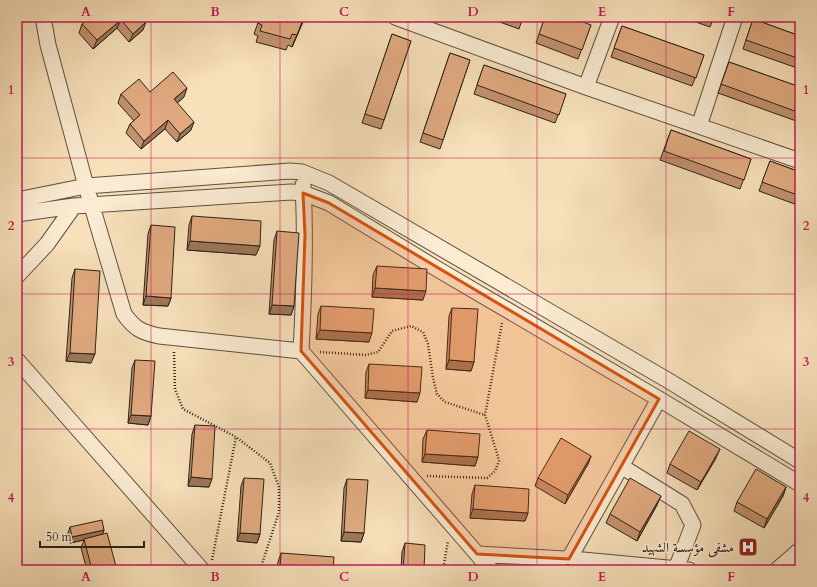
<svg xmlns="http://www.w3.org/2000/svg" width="817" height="587" font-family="Cardo,Amiri,serif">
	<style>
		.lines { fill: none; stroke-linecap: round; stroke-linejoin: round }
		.minor-casing { stroke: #5d5040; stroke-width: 17 }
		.path { stroke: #2a2018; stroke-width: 2.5; stroke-dasharray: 1 2; stroke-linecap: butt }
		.minor { stroke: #faebd2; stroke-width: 15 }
		.wall { fill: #c2926e; stroke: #2a2018 }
		.shaded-wall { fill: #9e775a; stroke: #2a2018 }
		.building { fill: #e1aa80; stroke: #2a2018 }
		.marked { fill: #d5530d; fill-opacity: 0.2; stroke: #d5530d; stroke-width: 3; stroke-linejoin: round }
		.grid { fill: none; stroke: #c2185b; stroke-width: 1; stroke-opacity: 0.55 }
		.labels { text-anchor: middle; stroke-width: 3; stroke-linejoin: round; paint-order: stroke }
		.poi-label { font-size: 14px; fill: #2a2018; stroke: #faebd2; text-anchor: end }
		.neatline { fill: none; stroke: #c2185b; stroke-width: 1.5 }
		.grid-label { font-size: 13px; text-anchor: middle; font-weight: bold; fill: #c2185b }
	</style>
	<rect width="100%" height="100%" fill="#f7e0ba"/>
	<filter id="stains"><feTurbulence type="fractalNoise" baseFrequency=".005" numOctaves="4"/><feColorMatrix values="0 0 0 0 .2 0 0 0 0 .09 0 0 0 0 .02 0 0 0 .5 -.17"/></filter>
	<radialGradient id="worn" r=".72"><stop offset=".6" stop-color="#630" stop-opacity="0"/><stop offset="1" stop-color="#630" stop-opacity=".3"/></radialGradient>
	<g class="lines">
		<defs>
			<path id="minor" d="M43,17L48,45L86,186L124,314C135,329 141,332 159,336L301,351L491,570
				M395,17L586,87L800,161
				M586,87L612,17
				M699,126L735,17
				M17,200L86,186L290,171L302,172L329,183L669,381L800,461
				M17,214L74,206L291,192L303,193L329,203L439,270L659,399L800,484
				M17,276L47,244L74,206
				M301,351C304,296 306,241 303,185
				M17,360L202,570
				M621,466L682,504L693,525L676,569
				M477,554L583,560L689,570
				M569,559L659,399
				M777,570L800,550"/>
		</defs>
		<use href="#minor" class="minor-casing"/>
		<path class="path" d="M174,352L175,389L183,409L236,437L270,463L279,487V512L260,570
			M320,352L366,355L378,352L392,331L411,326L423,332L428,344L433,378L437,394L445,402L485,415
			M427,476L487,478L495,471L499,461L497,453L485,415L502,323
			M212,560L236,437
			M443,570L448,541"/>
		<use href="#minor" class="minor"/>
	</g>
	<path class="wall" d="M83,17H142L143,30L129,42L117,28L93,49L79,33L82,24L86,21Z
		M260,17H305L292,47L288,45L286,50L256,42L258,36L254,34Z
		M486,17H523L519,29Z
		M545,17L591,25L578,59L536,43Z
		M695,17H714L710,27L693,21Z
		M753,19L800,36V69L743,49Z
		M622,26L704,55L692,86L611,57Z
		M392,34L411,41L381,129L362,123Z
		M450,53L470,60L440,149L420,142Z
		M729,62L800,87V118L799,122L718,93Z
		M484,65L566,94L555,123L474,94Z
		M150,92L184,97L177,103L191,130L177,142L165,129L141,149L126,133L130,124L134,121L118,103L121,94Z
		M671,130L751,159L740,189L660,160Z
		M770,161L800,172V206L759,191Z
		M192,216L256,255L187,250L189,225Z
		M151,225L171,298L168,306L143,305L148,234Z
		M277,231L294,306L291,315L269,314L274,240Z
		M377,266L423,300L372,297L373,275Z
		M75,269L91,363L66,361L72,278Z
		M321,306L369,342L316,339L318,314Z
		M452,308L474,362L471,371L446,369L449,316Z
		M135,360L151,416L148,425L128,423L132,368Z
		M369,364L417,402L365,398L366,372Z
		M195,425L209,487L188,486L192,434Z
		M427,430L478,457L475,466L422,462L423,439Z
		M591,456L588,464L565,504L535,486L538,478Z
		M716,458L697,490L667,473L670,464Z
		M244,478L260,534L257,543L237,541L241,486Z
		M347,479L364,533L361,542L341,541L344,488Z
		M475,485L528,513L525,521L470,518L472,494Z
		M786,487L783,496L764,528L734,511L737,502Z
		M657,505L637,541L606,523L610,514Z
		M70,527L104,530L102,535L117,570H87L81,548L84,540L70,543L68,533Z
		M405,543L424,570H401L402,552Z
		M281,553L333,570H277L278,562Z"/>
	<path class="shaded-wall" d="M304,17H305L292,47L297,35Z
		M121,20L117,28L93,49L97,40Z
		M146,22L143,30L129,42L133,34Z
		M187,88L184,97L171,108L174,99Z
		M168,120L165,129L141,149L144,141Z
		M194,122L191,130L177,142L180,134Z
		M190,241L260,246L256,255L187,250Z
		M375,288L426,291L423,300L372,297Z
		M146,296L171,298L168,306L143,305Z
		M272,305L294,306L291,315L269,314Z
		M320,330L372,333L369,342L316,339Z
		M70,353L95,354L91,363L66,361Z
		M449,360L474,362L471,371L446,369Z
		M368,390L420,393L417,402L365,398Z
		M131,415L151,416L148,425L128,423Z
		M720,449L716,458L697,490L701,482Z
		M425,454L478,457L475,466L422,462Z
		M591,456L588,464L565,504L568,495Z
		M191,477L212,479L209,487L188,486Z
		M786,487L783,496L764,528L767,519Z
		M661,496L657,505L637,541L640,532Z
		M473,509L528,513L525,521L470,518Z
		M104,530L102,536L70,543L72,537Z
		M344,532L364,533L361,542L341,541Z
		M240,533L260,534L257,543L237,541Z"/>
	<path class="building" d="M90,17H142L146,22L133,34L121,20L97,40L82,24Z
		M260,17H304L297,35L292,34L290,39L260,31L262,25L258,23Z
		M513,17H523L522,20Z
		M545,17H570L591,25L582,50L539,34Z
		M753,19L800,36V59L746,40Z
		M622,26L704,55L696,78L614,48Z
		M392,34L411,41L384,120L365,114Z
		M450,53L470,60L443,140L423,133Z
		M729,62L800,87V113L721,84Z
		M484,65L566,94L559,115L477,85Z
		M173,72L187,88L174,99L194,122L180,134L168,120L144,141L130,124L140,115L121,94L139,79L150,92Z
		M671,130L751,159L744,180L664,151Z
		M770,161L800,172V196L762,182Z
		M192,216L261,221L260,246L190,241Z
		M151,225L175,227L171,298L146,296Z
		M277,231L299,233L294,306L272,305Z
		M377,266L427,269L426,291L375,288Z
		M75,269L100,271L95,354L70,353Z
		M321,306L374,309L372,333L320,330Z
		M452,308L478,309L474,362L449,360Z
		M135,360L155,361L151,416L131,415Z
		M369,364L422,367L420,393L368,390Z
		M195,425L215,426L212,479L191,477Z
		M427,430L480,434L478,457L425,454Z
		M689,431L720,449L701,482L670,464Z
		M561,438L591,456L568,495L538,478Z
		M756,469L786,487L767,519L737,502Z
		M244,478L264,479L260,534L240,533Z
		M630,478L661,496L640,532L610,514Z
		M347,479L368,480L364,533L344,532Z
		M475,485L529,489L528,513L473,509Z
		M102,520L104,530L72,537L70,527Z
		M107,533L117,570H92L84,539Z
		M405,543L425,545L424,570H403Z
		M281,553L334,557L333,570H280Z
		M568,564L573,570H560Z
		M675,567L677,570H672Z"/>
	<path class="marked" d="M303,193L329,203L659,399L569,559L477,554L301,351L305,235Z"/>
	<path class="grid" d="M151,17V570M280,17V570M408,17V570M537,17V570M666,17V570M17,158H800M17,294H800M17,429H800"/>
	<defs>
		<symbol id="hospital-square" viewBox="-11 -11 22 22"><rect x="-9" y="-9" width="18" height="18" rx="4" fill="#8f2418" stroke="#faebd2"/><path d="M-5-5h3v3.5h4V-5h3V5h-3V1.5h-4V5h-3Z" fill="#fff"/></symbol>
	</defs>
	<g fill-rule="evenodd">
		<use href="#hospital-square" x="737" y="536" width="22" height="22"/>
	</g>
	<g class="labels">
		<g class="poi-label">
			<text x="734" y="552">مشفى مؤسسة الشهيد</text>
		</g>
	</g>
	<rect width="817" height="587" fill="none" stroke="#f7e0ba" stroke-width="44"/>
	<path d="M40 541v6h104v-6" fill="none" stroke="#2a2018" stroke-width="2"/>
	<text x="46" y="541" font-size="12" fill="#2a2018" stroke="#faebd2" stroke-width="3" paint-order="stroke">50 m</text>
	<rect x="22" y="22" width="773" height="543" class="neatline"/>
	<g class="grid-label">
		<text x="86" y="16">A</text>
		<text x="215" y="16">B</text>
		<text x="344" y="16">C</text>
		<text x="473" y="16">D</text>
		<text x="602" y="16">E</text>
		<text x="731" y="16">F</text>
		<text x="11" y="94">1</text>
		<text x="806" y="94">1</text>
		<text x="11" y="230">2</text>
		<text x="806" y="230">2</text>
		<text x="11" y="366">3</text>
		<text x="806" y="366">3</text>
		<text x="11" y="502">4</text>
		<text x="806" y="502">4</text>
		<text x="86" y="581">A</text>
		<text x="215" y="581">B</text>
		<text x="344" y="581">C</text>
		<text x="473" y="581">D</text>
		<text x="602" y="581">E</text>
		<text x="731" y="581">F</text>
	</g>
	<rect width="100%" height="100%" filter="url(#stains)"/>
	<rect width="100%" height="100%" fill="url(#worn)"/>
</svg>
